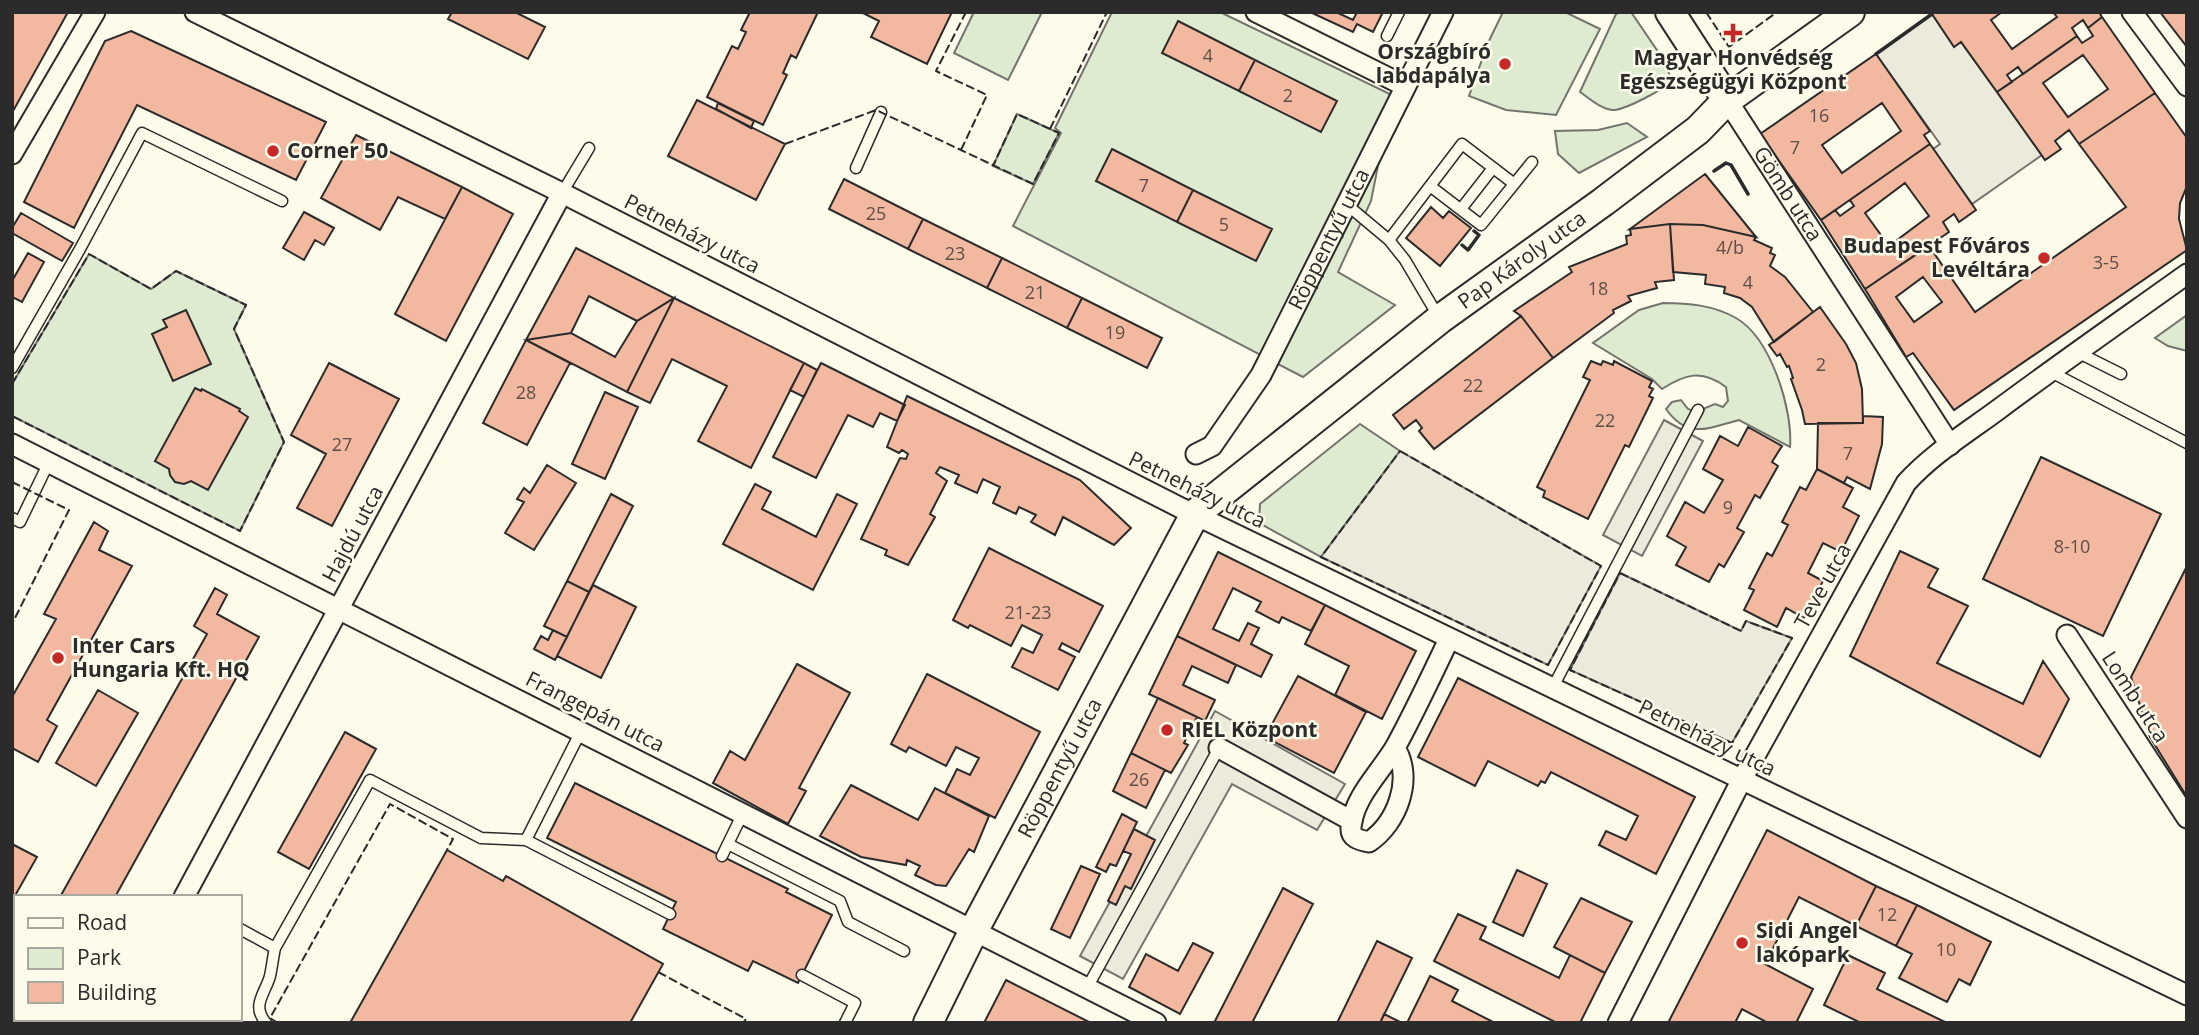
<svg xmlns="http://www.w3.org/2000/svg" width="2199" height="1035" font-family="'Open Sans',sans-serif">
	<style>
		.green { fill: #deebd1; stroke: #74746e; stroke-width: 2 }
		.parking { fill: #eceadb; stroke: #74746e; stroke-width: 2 }
		.building { fill: #f2b8a0; stroke: #2b2b2b; stroke-width: 2; fill-rule: evenodd }
		.lines { fill: none; stroke-linecap: round; stroke-linejoin: round }
		.lane-casing { stroke: #2b2b2b; stroke-width: 13 }
		.street-casing { stroke: #2b2b2b; stroke-width: 23 }
		.secondary-casing { stroke: #2b2b2b; stroke-width: 32 }
		.lane { stroke: #fdfbea; stroke-width: 10 }
		.street { stroke: #fdfbea; stroke-width: 19 }
		.secondary { stroke: #fdfbea; stroke-width: 28 }
		.fence { stroke: #2b2b2b; stroke-width: 2; stroke-dasharray: 9 3.5; stroke-linecap: butt }
		.wall { stroke: #2b2b2b; stroke-width: 3.5 }
		.poi-dot { fill: #c62828; stroke: #fdfbea; stroke-width: 2.5 }
		.labels { text-anchor: middle; stroke-width: 5; stroke-linejoin: round; paint-order: stroke }
		.number-label { font-size: 18px; fill: #5d4e48 }
		.poi-label { font-size: 21px; font-weight: bold; fill: #2b2b2b; stroke: #fdfbea; text-anchor: start }
		.street-label { font-size: 21px; fill: #2b2b2b; stroke: #fdfbea }
	</style>
	<rect width="100%" height="100%" fill="#fdfbea"/>
	<path class="green" d="M974,12H1042L1008,80L954,53Z
		M1112,12H1220L1392,95L1371,201L1338,272L1395,305L1303,377L1013,226L1061,133L1055,128Z
		M1503,12H1565L1600,29L1556,115L1506,110L1469,96L1488,43Z
		M1620,12H1631L1665,62L1672,82C1661,90 1629,108 1615,110C1603,111 1589,98 1580,92L1616,14Z
		M1017,114L1059,133L1033,184L993,166Z
		M1627,123L1647,137L1579,173L1558,154L1555,131L1598,130Z
		M89,254L151,289L176,271L246,305L234,329L284,442L240,531L12,416V384Z
		M1663,303C1688,303 1713,305 1736,318C1771,338 1793,410 1790,447L1739,420C1708,428 1688,440 1666,409L1672,402L1681,400L1688,409L1702,414L1705,408L1715,404L1723,407L1728,401L1726,387C1702,369 1685,374 1662,389L1652,379L1593,343L1639,310Z
		M2187,315V351L2168,346L2155,338Z
		M1360,424L1400,451L1321,557L1259,523L1260,504Z"/>
	<path class="parking" d="M1932,14L1954,46L1961,42L2042,155L1972,204L1933,149L1940,144L1876,54Z
		M1664,420L1703,441L1642,556L1603,535Z
		M1400,451L1601,566L1548,665L1321,557Z
		M1620,573L1741,631L1746,621L1792,638L1732,743L1570,670Z
		M1215,711L1345,784L1317,830L1232,784L1123,979L1080,956Z"/>
	<path class="building" d="M12,12H68L12,113Z
		M452,12H515L545,27L528,59L448,19Z
		M750,12H818L796,58L791,55L783,73L787,75L763,125L707,97L732,46L738,49L746,32L741,30Z
		M861,12H952L927,64L871,37L879,21Z
		M1310,12H1336L1353,20L1357,12H1383L1373,32L1357,24L1353,32Z
		M1935,12H2002L1991,20L2012,49L2057,17L2053,12H2099L2102,17L2088,28L2083,20L2072,28L2077,36L2023,74L2018,67L2007,75L2012,82L1997,92L1961,42L1954,47L1932,14Z
		M2160,12H2187V47Z
		M2102,17L2155,93L2079,144L2069,130L2055,141L2061,149L2045,160L1997,92L2077,36L2082,43L2093,36L2088,28ZM2083,55L2108,89L2068,117L2043,83Z
		M1178,21L1255,60L1239,91L1162,53Z
		M131,31L326,122L296,180L137,105L74,228L24,202L105,41Z
		M1876,54L1930,131L1924,135L1930,144L1821,220L1760,134ZM1882,103L1901,131L1842,173L1822,145Z
		M1255,60L1337,101L1321,132L1239,91Z
		M2155,93L2187,138V186L2180,203L2179,219L2187,250L1954,410L1913,353L1906,357L1865,289L1929,246L1975,312L2126,207L2079,144ZM1923,277L1942,302L1914,322L1896,297Z
		M697,100L785,144L756,200L668,156Z
		M718,103L754,121L751,128L716,109Z
		M356,135L462,187L445,219L398,197L380,230L321,198Z
		M1930,144L1976,210L1959,222L1954,214L1943,222L1949,232L1865,289L1821,220L1835,210L1840,216L1854,206L1850,200ZM1905,183L1929,216L1889,246L1865,213Z
		M1112,149L1193,190L1177,222L1096,181Z
		M1705,174L1756,237L1703,225L1670,224L1630,229Z
		M844,179L923,219L908,249L829,209Z
		M462,187L513,214L446,341L395,314Z
		M1193,190L1272,229L1256,261L1177,222Z
		M1431,207L1443,218L1449,211L1471,228L1440,266L1406,238Z
		M304,212L334,228L324,245L315,240L304,260L283,248Z
		M21,213L73,243L62,261L12,233V228Z
		M923,219L1002,258L987,288L908,249Z
		M1670,224L1703,225L1756,237L1754,240L1772,248L1770,253L1775,255L1770,266L1785,277L1813,312L1774,342L1752,307L1740,298L1724,293L1725,287L1705,284L1706,275L1673,272Z
		M1670,224L1674,280L1655,282L1657,288L1628,296L1631,301L1613,310L1614,313L1553,358L1521,316L1514,311L1572,272L1569,267L1627,244L1626,236L1631,235L1630,229Z
		M576,248L674,298L637,321L589,296L571,333L526,340Z
		M28,253L44,262L22,302L12,297V281Z
		M1002,258L1082,298L1067,328L987,288Z
		M674,298L804,363L751,468L698,441L727,386L672,359L650,403L627,392Z
		M674,298L627,392L526,340L571,333L615,357L637,321Z
		M1082,298L1162,338L1147,368L1067,328Z
		M1820,307L1846,344L1856,363L1862,389L1863,423L1805,424L1802,410L1791,379L1793,378L1789,366L1787,367L1780,354L1777,356L1769,345Z
		M186,310L211,364L173,381L152,334L167,327L163,320Z
		M1521,316L1553,358L1434,449L1419,431L1422,428L1416,420L1404,429L1393,415Z
		M526,340L570,363L527,445L483,423Z
		M1591,361L1601,365L1603,361L1613,365L1614,361L1652,381L1649,387L1653,389L1649,396L1653,398L1629,447L1625,445L1588,519L1543,497L1545,491L1537,487L1590,380L1583,377Z
		M329,363L399,399L332,526L297,508L326,454L291,435Z
		M804,363L817,370L804,397L790,390Z
		M821,363L905,405L897,421L880,413L873,427L848,415L816,478L773,457Z
		M195,388L201,391L202,389L240,409L239,411L248,417L208,490L191,481L184,484L175,482L170,475L169,469L155,461Z
		M605,392L638,407L605,479L572,464Z
		M907,396L1080,480L1131,528L1114,545L1063,517L1055,535L1031,522L1036,515L1019,507L1016,514L993,503L1000,487L983,479L977,493L955,483L959,475L940,467L936,473L947,481L930,514L935,517L908,565L885,555L887,550L861,539L900,458L906,459L908,454L902,450L899,453L887,447Z
		M1863,416L1883,417L1882,444L1870,489L1847,477L1844,483L1817,469L1818,423H1863Z
		M1748,427L1782,446L1772,462L1778,466L1760,498L1755,495L1737,528L1744,532L1724,567L1719,564L1709,582L1676,565L1686,547L1667,536L1685,502L1704,513L1723,480L1703,469L1720,436L1738,446Z
		M2041,457L2161,514L2103,636L1983,579Z
		M547,465L576,483L534,550L505,533L524,502L517,499L524,488L530,493Z
		M1817,469L1853,488L1843,507L1859,516L1841,552L1823,543L1808,573L1823,581L1804,618L1786,608L1777,627L1744,610L1754,590L1749,588L1767,553L1772,556L1788,525L1782,522L1800,487L1806,490Z
		M755,484L771,492L762,509L816,537L837,494L857,504L813,590L723,544Z
		M611,494L633,506L589,592L567,581Z
		M94,522L108,531L99,550L132,566L47,720L57,726L38,762L12,748V697L56,619L44,614Z
		M989,548L1103,606L1079,652L1062,643L1059,649L1075,657L1058,690L1012,667L1022,648L1033,653L1042,635L1022,625L1011,646L970,625L968,628L953,620Z
		M1900,551L1938,569L1928,587L1968,606L1937,663L2023,704L2043,661L2069,699L2040,757L1850,656Z
		M1218,552L1325,605L1311,631L1282,617L1279,623L1256,611L1261,602L1233,588L1213,629L1239,641L1248,623L1259,628L1251,644L1272,655L1261,677L1177,636Z
		M2187,566V797L2150,737L2131,677Z
		M567,581L589,592L567,637L544,626Z
		M593,585L636,607L601,678L557,656Z
		M215,588L227,595L217,614L259,637L115,897H60L207,634L194,626Z
		M1325,605L1416,651L1382,719L1335,695L1349,666L1305,644Z
		M553,630L567,637L555,660L534,649L541,636L548,640Z
		M1177,636L1236,665L1228,683L1192,666L1183,685L1215,700L1205,721L1149,694Z
		M797,664L850,693L799,788L806,791L788,824L713,783L730,751L745,760Z
		M927,674L1040,732L995,818L945,793L957,769L970,775L979,758L956,747L946,766L909,747L906,752L891,744Z
		M1298,676L1366,712L1334,773L1265,737Z
		M1458,678L1695,797L1656,874L1599,845L1606,831L1626,840L1638,816L1551,772L1545,783L1541,781L1538,786L1488,761L1475,786L1418,757Z
		M98,690L138,713L96,786L56,763Z
		M1158,698L1197,717L1184,743L1188,745L1171,773L1131,753Z
		M345,732L376,749L309,869L278,852Z
		M1131,753L1165,770L1146,808L1113,791Z
		M575,783L788,889L786,892L832,915L798,983L753,961L748,971L663,929L676,902L547,838Z
		M851,785L918,820L935,788L989,816L974,852L969,849L946,886L936,885L915,875L920,866L907,860L906,865L861,857L820,836Z
		M1122,814L1137,822L1116,866L1110,864L1106,872L1096,867Z
		M1134,829L1155,840L1131,889L1125,886L1116,905L1108,901L1131,854L1123,851Z
		M1767,830L1876,886L1856,926L1799,897L1765,964L1813,989L1796,1023H1768L1742,1009L1735,1023H1668Z
		M12,844L37,857L12,901Z
		M447,850L503,881L506,876L663,964L630,1023H350Z
		M1081,866L1100,874L1070,938L1051,929Z
		M1517,870L1547,884L1523,936L1493,922Z
		M1876,886L1917,905L1896,946L1856,926Z
		M1283,888L1313,904L1252,1023H1214Z
		M1581,898L1632,922L1605,973L1554,947Z
		M1917,905L1991,942L1970,985L1959,979L1947,1002L1899,978L1912,954L1896,946Z
		M1458,914L1486,927L1480,939L1559,978L1570,955L1605,973L1580,1023H1557L1434,961Z
		M1377,941L1412,958L1380,1023H1337Z
		M1193,943L1213,953L1180,1014L1129,987L1146,954L1178,971Z
		M1848,955L1885,973L1877,989L1947,1023H1861L1824,1005Z
		M1430,976L1458,990L1452,1001L1495,1023H1407Z
		M16,977V1019H46L44,1023H12V983Z
		M1006,980L1091,1023H984Z
		M1384,1014L1402,1023H1380Z"/>
	<g class="lines">
		<defs>
			<path id="lane" d="M1387,36L1399,12
				M856,168L881,112
				M1430,186L1462,144L1513,183
				M562,193L589,148
				M1346,204L1389,240L1405,260L1438,316
				M1461,209L1493,168
				M1389,240L1430,186L1481,225L1532,162
				M2077,352L2121,374
				M12,368L80,249L142,133L282,201
				M2051,372L2187,443
				M12,518L20,522L49,462
				M1553,687L1698,410
				M581,731L526,840L670,914
				M728,844L840,901L848,922L904,951
				M722,856L743,813
				M240,929L275,948
				M802,975L855,1003L845,1023
				M1087,988L1219,748
				M266,1023C251,1005 265,994 270,976C272,967 273,957 275,948L370,780L481,838L526,840"/>
			<g id="street">
				<path d="M195,12L562,193L1179,507L2187,995"/>
				<path d="M1256,12L1405,86"/>
				<path d="M2132,12L2187,86"/>
				<path id="s1" d="M1727,100L1950,445"/>
				<path d="M12,154L95,12"/>
				<path d="M12,444L1156,1023"/>
				<path id="s2" d="M1196,454L1212,446L1261,375L1443,12"/>
				<path d="M2067,635L2187,818"/>
				<path d="M1219,748L1352,821"/>
				<path d="M1395,748C1414,779 1397,823 1369,842C1359,840 1350,838 1351,827C1354,796 1381,772 1396,746C1415,711 1432,675 1449,639"/>
				<path d="M184,897L562,193"/>
				<path d="M118,1023L120,1019"/>
				<path d="M1618,1023L1741,781L1906,483C1932,454 1968,432 1999,409C2061,363 2124,319 2187,274"/>
			</g>
			<g id="secondary">
				<path d="M1670,12L1727,100"/>
				<path id="s3" d="M928,1023L974,930L1195,514L1440,319L1603,202L1698,130L1727,100L1850,12"/>
			</g>
		</defs>
		<use href="#lane" class="lane-casing"/>
		<use href="#street" class="street-casing"/>
		<use href="#secondary" class="secondary-casing"/>
		<use href="#lane" class="lane"/>
		<use href="#street" class="street"/>
		<use href="#secondary" class="secondary"/>
		<path class="fence" d="M1706,12L1729,47L1777,12
			M1050,129L1107,12
			M785,144L876,110L1033,184L1059,133L1017,114L993,166
			M961,150L987,95L936,71L966,12
			M12,384L89,254L151,289L176,271L246,305L234,329L284,442L240,531L12,416
			M1400,451L1601,566L1548,665L1321,557Z
			M12,482L69,510L12,624
			M1620,573L1741,631L1746,621L1792,638L1732,743L1570,670Z
			M658,972L746,1019L743,1023
			M278,1023L270,1018L390,804L453,839L447,850"/>
		<path class="wall" d="M1876,54L1932,14
			M1714,171L1726,163L1731,165L1748,194
			M1462,245L1468,250L1479,235L1474,231"/>
	</g>
	<g class="poi-dot">
		<path d="M1729.5 22.5h7v7h7v7h-7v7h-7v-7h-7v-7h7z"/>
		<circle cx="1505" cy="64" r="7"/>
		<circle cx="273" cy="151" r="7"/>
		<circle cx="2044" cy="258" r="7"/>
		<circle cx="58" cy="658" r="7"/>
		<circle cx="1167" cy="730" r="7"/>
		<circle cx="1742" cy="943" r="7"/>
	</g>
	<g class="labels">
		<g class="number-label">
			<text x="1208" y="62">4</text>
			<text x="1288" y="102">2</text>
			<text x="1819" y="122">16</text>
			<text x="1795" y="154">7</text>
			<text x="1144" y="192">7</text>
			<text x="876" y="220">25</text>
			<text x="1224" y="231">5</text>
			<text x="1730" y="254">4/b</text>
			<text x="955" y="260">23</text>
			<text x="2106" y="269">3-5</text>
			<text x="1748" y="289">4</text>
			<text x="1598" y="295">18</text>
			<text x="1035" y="299">21</text>
			<text x="1115" y="339">19</text>
			<text x="1821" y="371">2</text>
			<text x="1473" y="392">22</text>
			<text x="526" y="399">28</text>
			<text x="1605" y="427">22</text>
			<text x="342" y="451">27</text>
			<text x="1848" y="460">7</text>
			<text x="1728" y="514">9</text>
			<text x="2072" y="553">8-10</text>
			<text x="1028" y="619">21-23</text>
			<text x="1139" y="786">26</text>
			<text x="1887" y="921">12</text>
			<text x="1946" y="956">10</text>
		</g>
		<g class="poi-label">
			<text x="1491" y="59" text-anchor="end">Országbíró<tspan x="1491" dy="24">labdapálya</tspan></text>
			<text x="1733" y="65" text-anchor="middle">Magyar Honvédség<tspan x="1733" dy="24">Egészségügyi Központ</tspan></text>
			<text x="287" y="158">Corner 50</text>
			<text x="2030" y="253" text-anchor="end">Budapest Főváros<tspan x="2030" dy="24">Levéltára</tspan></text>
			<text x="72" y="653">Inter Cars<tspan x="72" dy="24">Hungaria Kft. HQ</tspan></text>
			<text x="1181" y="737">RIEL Központ</text>
			<text x="1756" y="938">Sidi Angel<tspan x="1756" dy="24">lakópark</tspan></text>
		</g>
		<g class="street-label">
			<text dy="7" stroke="none"><textPath href="#s1" startOffset="112">Gömb utca</textPath></text>
			<text transform="translate(692 234) rotate(27)" y="7">Petneházy utca</text>
			<text dy="7" stroke="none"><textPath href="#s2" startOffset="256">Röppentyű utca</textPath></text>
			<text dy="7" stroke="none"><textPath href="#s3" startOffset="989">Pap Károly utca</textPath></text>
			<text transform="translate(1197 490) rotate(26)" y="7">Petneházy utca</text>
			<text transform="translate(353 534) rotate(-62)" y="7">Hajdú utca</text>
			<text transform="translate(1823 586) rotate(-61)" y="7">Teve utca</text>
			<text transform="translate(2135 697) rotate(57)" y="7">Lomb utca</text>
			<text transform="translate(595 712) rotate(27)" y="7">Frangepán utca</text>
			<text transform="translate(1707 738) rotate(26)" y="7">Petneházy utca</text>
			<text dy="7" stroke="none"><textPath href="#s3" startOffset="287">Röppentyű utca</textPath></text>
		</g>
	</g>
	<rect width="2199" height="1035" fill="none" stroke="#2b2b2b" stroke-width="28"/>
	<rect x="14" y="895" width="228" height="126" fill="#fdfbea" stroke="#a9a89e" stroke-width="2"/>
	<rect x="28" y="918" width="35" height="10" fill="#fdfbea" stroke="#a9a89e" stroke-width="2"/>
	<text x="77" y="930" font-size="21" fill="#2b2b2b">Road</text>
	<rect x="28" y="948" width="35" height="21" fill="#deebd1" stroke="#a9a89e" stroke-width="2"/>
	<text x="77" y="965" font-size="21" fill="#2b2b2b">Park</text>
	<rect x="28" y="982" width="35" height="21" fill="#f2b8a0" stroke="#a9a89e" stroke-width="2"/>
	<text x="77" y="1000" font-size="21" fill="#2b2b2b">Building</text>
</svg>
